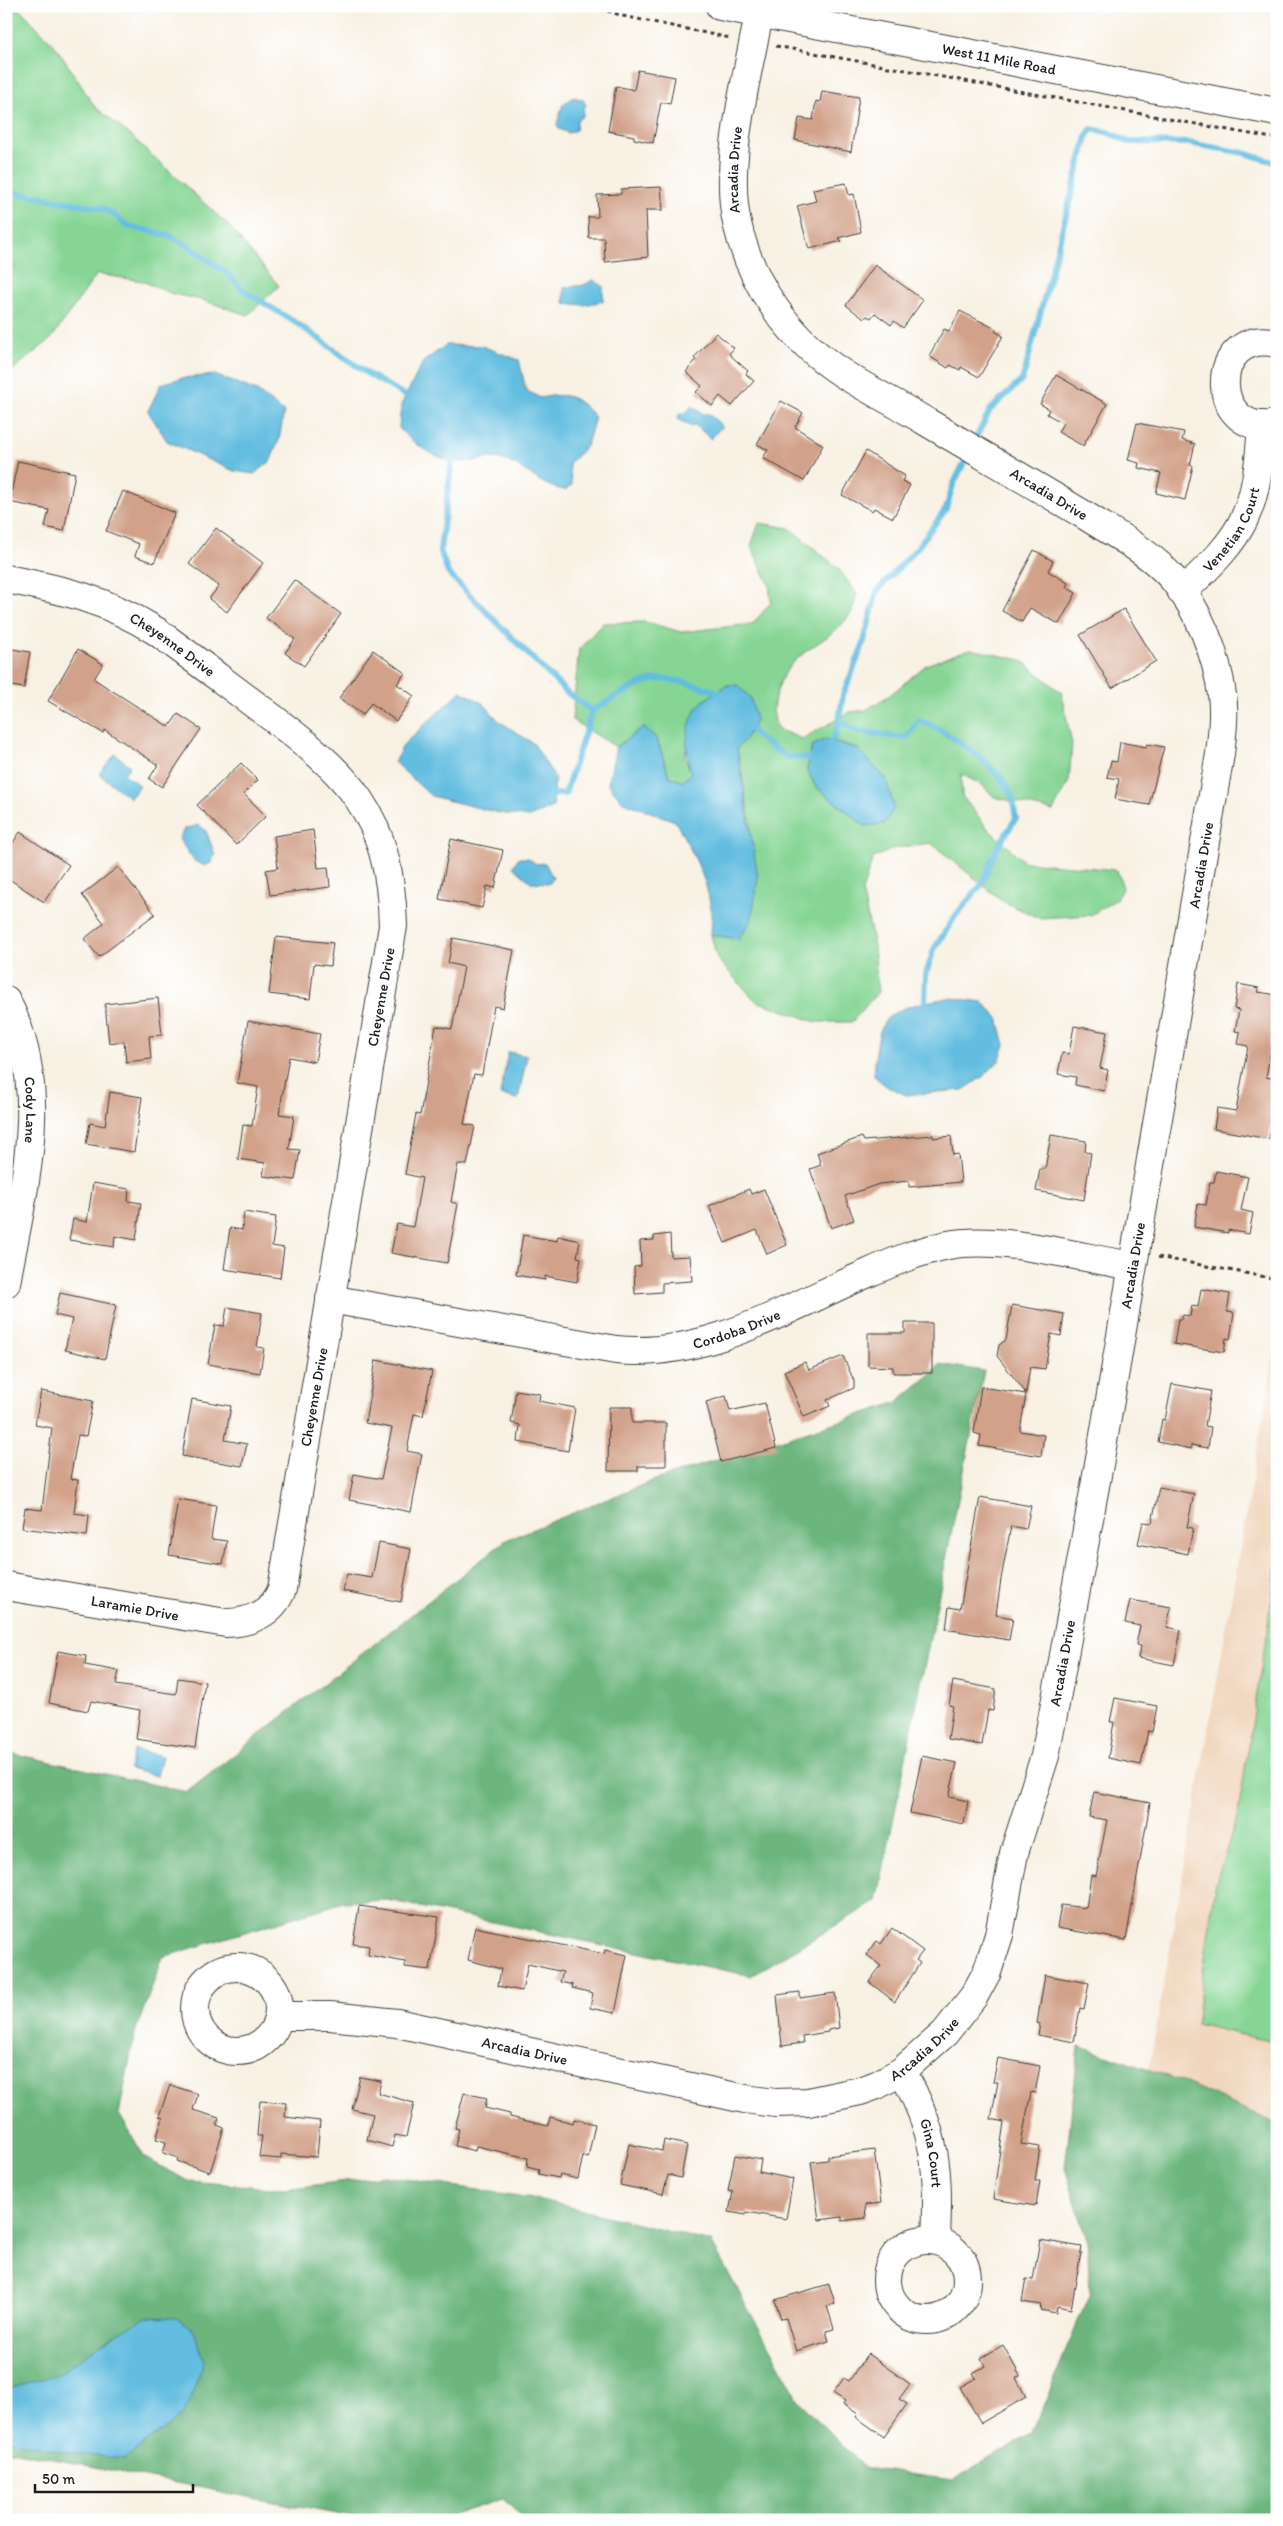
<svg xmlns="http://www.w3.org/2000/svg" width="1283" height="2526" font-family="Itim,sans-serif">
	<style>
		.built { fill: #f0d6bc }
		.green { fill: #86d594; stroke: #517858; fill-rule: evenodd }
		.forest { fill: #6cb67e; stroke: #44694d }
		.water { fill: #62bde0; stroke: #3f6c7e }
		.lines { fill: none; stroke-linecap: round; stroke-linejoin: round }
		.stream { stroke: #62bde0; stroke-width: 6 }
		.building { fill: #d1a189 }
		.minor-casing { stroke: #3d3c3a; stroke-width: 30 }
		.path { stroke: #3d3c3a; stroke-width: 3; stroke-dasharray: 4 4; stroke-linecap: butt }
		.minor { stroke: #fff; stroke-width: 28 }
		.labels { text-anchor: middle; stroke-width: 5; stroke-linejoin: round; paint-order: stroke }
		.street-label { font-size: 15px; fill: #1c1c1c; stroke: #fff }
	</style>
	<rect width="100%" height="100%" fill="#fff"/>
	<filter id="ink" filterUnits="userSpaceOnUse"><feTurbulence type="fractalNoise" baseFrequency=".02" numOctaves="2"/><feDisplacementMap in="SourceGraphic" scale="10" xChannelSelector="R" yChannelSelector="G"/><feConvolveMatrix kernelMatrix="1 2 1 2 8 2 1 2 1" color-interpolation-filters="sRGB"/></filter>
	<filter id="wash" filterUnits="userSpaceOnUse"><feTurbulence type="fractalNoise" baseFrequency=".0096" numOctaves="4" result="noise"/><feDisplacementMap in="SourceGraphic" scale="20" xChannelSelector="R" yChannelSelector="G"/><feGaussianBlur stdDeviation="1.12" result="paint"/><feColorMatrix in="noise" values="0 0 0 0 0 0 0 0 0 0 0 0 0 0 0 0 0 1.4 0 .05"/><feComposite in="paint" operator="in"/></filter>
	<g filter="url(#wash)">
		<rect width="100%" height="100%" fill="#f8f1e3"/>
		<path class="built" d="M1277,1337V2520H1071L1125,2206Z"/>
		<path class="green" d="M6,6H17L56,47L95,107L128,133L228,225L279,286L248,315L202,300L173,294L142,281L97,274L51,339L10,372L6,371Z
			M759,523L789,528L838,568L857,594C855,600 854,608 851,613C830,645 792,647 778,688C772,707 772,710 777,729L802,739L850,712L866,710L890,695L926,665L970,649L1021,660L1061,692L1072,744L1069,781L1053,811L994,797L982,785L961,774L962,796L989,830L1025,862L1117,870L1123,888L1115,900L1091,915L1039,918L1004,902L931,843L896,848L873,858L862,891L874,946L878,992L852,1022H816L756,1001L717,959L711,935L739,938L751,826L737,748L746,738L692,718L685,756L691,773L683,782L669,776L657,739L643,727L616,747L572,720L579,649L603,623L646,622L681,632L753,624L771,602L769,584L751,546ZM825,739L858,749L886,779L865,826L816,787L807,770L812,746Z
			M1277,1567V2043L1196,2024L1215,1885L1238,1814Z"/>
		<path class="forest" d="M939,1364L984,1371L877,1901L751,1976L387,1900L344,1902L163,1957L135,2033L119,2114L145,2158L189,2181L284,2189L384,2176L533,2198L711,2242L800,2402L864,2468L953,2480L1032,2433L1090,2292L1087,2239L1065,2168L1079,2046L1182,2081L1277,2124V2520H525L503,2499L437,2520H367L6,2450V1752L187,1792L506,1540L652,1481L896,1403L932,1373Z"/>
		<path class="water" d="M574,97L583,100L586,105L583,109V116L577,120L576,130L568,133L559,129L557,124L563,104Z
			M593,280L603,286V301L584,305L564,303V288L584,285Z
			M446,345L482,346L519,360L526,390L540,398C569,392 575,396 595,417L587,445L569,464L572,485L565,490C539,486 532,472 511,463C487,452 482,463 462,462C438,461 414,445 399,428L401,405L423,362Z
			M215,375L257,391L284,412L279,440L270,462L254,474L234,471L167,441L148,411L161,384L182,378Z
			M692,406L703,414H709L722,426L711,439L695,425L690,426L678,419L679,414H684Z
			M727,685H737L750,697L756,720L746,738L737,748L758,878L751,921L739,939L711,935C715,890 696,859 675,821L623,802L608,784L616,747L643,727L657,739L669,776L683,782L691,773C684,753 685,720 701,703C708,696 719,691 727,685Z
			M461,691L484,704L499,721L534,744L555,778L553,807L529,817L499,813L431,796L394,762L404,744Z
			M825,739L858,749L886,779L894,808L884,824L865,826L816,787L807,770L812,746Z
			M115,754L130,766L124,774L140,786L130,798L99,774Z
			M199,825L206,831L215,855L211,863L205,866L194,861L179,839L184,829Z
			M518,858H528L536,864L545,863L553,878L550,883L531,882L513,867Z
			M951,998L983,1002L998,1018L1005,1045L999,1061L984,1076L963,1090L906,1095L886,1086L874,1076C875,1062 876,1033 885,1021C896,1006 933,1000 951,998Z
			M508,1052L527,1056L518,1099L500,1095Z
			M134,1750L162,1756L157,1776L129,1769Z
			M147,2317L177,2318L194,2330L204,2362L184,2414L124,2459L63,2452L6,2439V2390L58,2374L113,2336Z"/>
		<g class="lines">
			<path class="stream" d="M6,191L101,208L112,213L127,226L171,236L185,244L228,274L243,290L301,326L368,374L413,400
				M974,442L990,410L1022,380L1025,371L1087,136L1091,129L1107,132L1129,142L1189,143L1244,153L1277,163
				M453,453L440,550L448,573L566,692L592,711
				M839,721L856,731L906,738L919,720C947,731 1000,766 1011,795C1014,801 1014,810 1016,818L997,848L982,884L956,915L934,949L926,974L925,1004
				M747,723L757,737L787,757L812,758L816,754
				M826,745L834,738L839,721L843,695L863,645L877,591L917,548L946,509L953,485L969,453
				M547,794H565L592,711C608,702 634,684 652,680C672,676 702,687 721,693L724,696"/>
		</g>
		<g id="blocks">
			<path class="building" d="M638,70L675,77L670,104L661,102L653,143L634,139V136L608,131L616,86L634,90Z
				M822,91L859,97L851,152L795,140L799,118L813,120L816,101L820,102Z
				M846,183L849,195L854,194L861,232L838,238L842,241L809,249L797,206L816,201L813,189Z
				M661,187L663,210H646L648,257L605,262L604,238H589L588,217H598L597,195L621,194V189Z
				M875,265L923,300L903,328L894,321L891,325L875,313L871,318L867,316L864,319L846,305Z
				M960,311L996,329L995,331L1003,336L979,377L961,367L960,370L950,365L948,368L929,356L944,329L949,331Z
				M716,333L734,348L729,354L748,371L746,374L754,381L732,406L720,396L712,406L696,392L702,386L686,372L696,360L694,358Z
				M1056,375L1107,404L1083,446L1058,432L1063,423L1047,414L1049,409L1040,404Z
				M781,401L803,413L795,427L823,445L804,481L763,458L768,450L757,444Z
				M1137,423L1184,432L1182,440L1195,444L1190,465L1193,466L1185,500L1156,493L1161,473L1138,468L1139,463L1128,460Z
				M866,451L905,476L902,481L910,485L893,518L874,508L872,511L842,495Z
				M18,461L75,473L64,531L45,527L49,510L9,502Z
				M123,491L175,513L154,563L135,556L139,544L106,531Z
				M216,528L263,563L227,612L209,599L219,586L189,564Z
				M1034,550L1053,561L1048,571L1068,583L1066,587L1076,593L1059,624L1030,608L1022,622L1002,611Z
				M294,580L341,614L304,666L285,653L295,639L266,618Z
				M1124,609L1156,661L1112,688L1080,635Z
				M6,648L30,652L24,688L6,685Z
				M78,649L103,664L94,679L169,727L178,714L201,729L162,787L149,779L158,765L105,730L103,733L48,701Z
				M373,650L405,673L397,684L414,696L396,721L371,703L363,715L339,698Z
				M1120,742L1146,747L1147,744L1164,747L1149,805L1115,799L1119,779L1107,777L1111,761L1117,762Z
				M241,763L258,780L244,794L266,816L236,845L197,805Z
				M313,830L318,868L328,867L330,887L270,895L266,870L278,868L274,836Z
				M20,832L69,865L44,902L6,877V853Z
				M451,839L503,850L495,888L487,886L482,908L439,899Z
				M118,867L155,914L99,957L84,939L104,923L82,895Z
				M276,937L333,943L330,966L314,964L310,999L269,994Z
				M453,938L514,950L503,1008L494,1006L482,1075L474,1074L464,1124L475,1126L467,1165L458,1164L451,1202L458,1204L447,1263L391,1253L397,1224L413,1227L422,1178L405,1174L416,1114L420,1115L436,1026L452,1029L464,967L448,963Z
				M1238,984L1259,988L1258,992L1277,995V1018L1266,1077L1277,1079V1095L1269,1139L1214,1129L1217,1108L1236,1111L1248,1046L1238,1044L1240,1032L1235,1031L1239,1010L1234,1009Z
				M158,998L162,1035L149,1036L151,1059L126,1062L124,1041L109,1043L105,1004Z
				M248,1021L320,1034L315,1062L289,1057L279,1114L294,1116L289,1149L300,1150L295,1180L263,1176L265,1163L238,1159L243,1125L252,1126L258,1087L237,1083Z
				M1074,1026L1107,1032L1100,1068L1108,1070L1104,1091L1075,1085L1076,1077L1058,1074L1062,1053L1069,1054Z
				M110,1092L142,1097L134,1152L86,1144L90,1123L105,1126Z
				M933,1135V1138L951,1136L953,1155L958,1154L961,1182L909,1187V1181L879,1184L845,1196L854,1220L831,1228L810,1169L821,1165L817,1153L862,1137L864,1141Z
				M1051,1135L1086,1141L1085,1152L1091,1153L1084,1200L1036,1191L1040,1169H1045Z
				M1216,1171L1248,1177L1241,1210L1253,1213L1249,1234L1228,1230V1233L1194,1227L1198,1204L1206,1205L1210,1182H1214Z
				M93,1183L129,1189L128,1201L141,1203L136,1240L115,1236L114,1247L69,1240L73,1219L87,1222Z
				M749,1189L751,1194L764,1189L787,1245L767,1254L757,1230L725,1243L709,1206Z
				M244,1212L276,1217L272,1246L284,1248L280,1278L224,1269L230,1228L242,1230Z
				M670,1234L671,1257L690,1256L692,1281L662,1283V1292L635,1294L634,1267L641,1266L640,1241L654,1240V1236Z
				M523,1235L557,1241L558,1236L580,1241L577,1257L581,1258L577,1282L545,1276V1280L516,1275Z
				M1201,1289L1230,1294L1227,1312L1234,1313L1230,1339L1226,1338L1224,1352L1174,1344L1178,1319H1182L1183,1315L1190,1316L1192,1306L1198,1307Z
				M60,1293L116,1305L105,1359L65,1350L72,1319L55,1315Z
				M1012,1305L1064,1314L1061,1336L1051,1334L1045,1369L1030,1367L1026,1393L997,1356L999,1345L1006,1340Z
				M227,1307L262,1313L257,1347L264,1348L260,1373L208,1364L215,1325L224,1326Z
				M905,1323H932V1373H893V1367L868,1366V1333H905Z
				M843,1356L854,1381V1388L827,1400L830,1406L804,1417L784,1371L805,1362L809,1370Z
				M376,1360L432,1371L423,1416L414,1414L407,1451L422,1454L411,1512L349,1500L354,1474L381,1479L392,1428L365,1423Z
				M1172,1384L1211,1391L1205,1426L1211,1427L1208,1448L1191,1445V1449L1158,1442L1162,1419L1165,1420Z
				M981,1387L1026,1394L1020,1431L1044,1435L1041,1456L979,1446L981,1435L974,1433Z
				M516,1390L540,1394L539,1401L575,1408L568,1451L518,1442L520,1425L511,1423Z
				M41,1391L93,1401L86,1436L78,1435L70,1479L78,1480L74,1513L89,1515L87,1536L22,1528L25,1508L42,1510L52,1428L35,1425Z
				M726,1396L730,1411L765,1403L776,1448L721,1462L706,1402Z
				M192,1399L231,1406L225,1440L247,1444L242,1466L182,1456Z
				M609,1407H632V1423H666V1466H638V1471H608Z
				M1159,1487L1194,1494L1187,1527L1193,1528L1188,1554L1138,1544L1143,1522L1152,1523Z
				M980,1497L1031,1506L1026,1529L1011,1526L1001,1579L996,1615L1013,1618L1009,1640L946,1629L949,1607L960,1609Z
				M178,1499L216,1505L211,1539L227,1541L223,1564L169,1555Z
				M379,1543L411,1549L401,1602L343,1591L347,1574L372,1578Z
				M1130,1600L1171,1607L1167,1627L1181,1630L1174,1665L1138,1658L1141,1646L1136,1645L1140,1626L1125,1623Z
				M58,1651L86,1656L85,1665L119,1671L116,1685L176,1694L178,1678L205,1682L195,1748L136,1739L140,1710L91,1701L88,1711L49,1703Z
				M953,1681L996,1689L993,1711L988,1710L982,1745L948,1739L953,1706L949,1705Z
				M1115,1698L1157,1706L1152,1732L1148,1731L1141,1765L1108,1758L1114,1722H1110Z
				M922,1756L957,1763L949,1797L968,1801L964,1824L910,1813Z
				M1094,1792L1150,1803L1126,1940L1057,1928L1061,1905L1086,1908L1091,1875L1096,1876L1107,1820L1089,1817Z
				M359,1906L439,1917L430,1970L405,1967V1962L368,1955L369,1946L353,1944Z
				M475,1927L604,1954L605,1950L627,1955L615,2013L590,2008L593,1993L572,1988L573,1985L560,1982L563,1972L528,1964L522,1991L498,1986L501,1969L468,1960Z
				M892,1928L923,1951L916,1960L920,1963L895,2002L869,1982L881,1966L867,1955L877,1941L881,1944Z
				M1045,1975L1089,1983L1084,2009L1080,2008L1074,2042L1038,2035L1040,2024L1037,2023Z
				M800,1992V1998L835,1993L839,2028L828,2030V2032L802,2036L803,2043L782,2046L777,1995Z
				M998,2058L1040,2066L1035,2093L1031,2092L1021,2144L1040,2147L1035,2181H1040L1036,2206L993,2199L1004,2122L991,2119L998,2082H993Z
				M360,2077L381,2081L378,2093L414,2103L406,2137L395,2135L392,2147L367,2140L373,2114L352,2109Z
				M170,2085L198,2094L193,2110L219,2118L217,2125L224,2128L210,2172L177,2161L178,2158L163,2153L166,2142L156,2139L163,2118L159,2116Z
				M464,2093L487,2098L485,2108L510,2114V2117L548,2126L550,2117L573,2123L574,2119L595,2124L588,2158L583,2156L578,2179L560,2175L559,2178L538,2174L539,2170L527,2167L528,2158L476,2146L475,2151L455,2146L459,2129L455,2128Z
				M260,2101L286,2103L285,2117L320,2121L317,2157L281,2154V2159L259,2157L262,2136H257Z
				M664,2140L687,2145L681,2178L668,2175L663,2194L620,2185L629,2144L662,2151Z
				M874,2150L881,2203L865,2205L866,2218L842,2221V2217L819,2220L811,2162L828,2160V2156Z
				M735,2155L761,2160L759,2172L793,2179L786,2219L747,2212L746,2215L729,2212L733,2192L728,2191Z
				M1040,2240L1082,2247L1071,2309L1057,2306L1056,2313L1040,2310L1041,2305L1022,2302L1026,2279L1033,2280Z
				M829,2284L835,2303L827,2306L834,2329L826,2331L829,2341L796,2351L786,2318L781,2319L775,2300Z
				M1003,2345L1020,2376L1016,2378L1026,2397L981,2423L960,2387L976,2378L973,2373L985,2366L981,2358Z
				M868,2354L910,2384L899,2399L907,2404L884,2437L856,2417L858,2414L843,2404L845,2401L833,2393L844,2378L849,2381Z"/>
		</g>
	</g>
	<g filter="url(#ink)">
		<use href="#blocks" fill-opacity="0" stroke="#3d3c3a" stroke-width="1"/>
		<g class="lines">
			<defs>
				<g id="minor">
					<path id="s1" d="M720,6L1277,112"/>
					<path d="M1277,343C1207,327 1208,439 1277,424"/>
					<path id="s2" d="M6,579C64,590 105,599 156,631C192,657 227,684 262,710C349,775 390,812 393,926L282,1589C273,1613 250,1623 226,1623L6,1586"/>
					<path id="s3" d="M1182,592C1247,532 1256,513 1262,425"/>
					<path id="s4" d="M6,1000C53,1092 23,1187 6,1283"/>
					<path id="s5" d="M330,1299L616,1350C704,1359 787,1308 866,1274C893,1262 919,1251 948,1245C1001,1235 1078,1257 1132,1266"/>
					<circle cx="237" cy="2009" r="42"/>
					<path id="s6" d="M279,2016H330L397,2023L745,2099L775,2103L808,2102L860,2091L877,2085L902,2071L945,2033L974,1996L987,1972L999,1935L1014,1853L1045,1756L1053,1715L1100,1459L1220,754C1222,735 1225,715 1222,695C1217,655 1199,610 1173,579C1150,552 1116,535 1086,516C1033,484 979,453 925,421C899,405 871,391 845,375C790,340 751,285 737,223C723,162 748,75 759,14"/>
					<path id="s7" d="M902,2071C937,2134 939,2169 936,2240"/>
					<circle cx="927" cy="2280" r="40"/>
				</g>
			</defs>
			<use href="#minor" class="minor-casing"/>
			<path class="path" d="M592,6L623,16L730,38
				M776,46L1277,139
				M1158,1257L1277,1279"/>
			<use href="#minor" class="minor"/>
		</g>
	</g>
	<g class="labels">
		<g class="street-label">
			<text dy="5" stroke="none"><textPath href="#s1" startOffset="284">West 11 Mile Road</textPath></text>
			<text dy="5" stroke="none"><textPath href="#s6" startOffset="2829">Arcadia Drive</textPath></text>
			<text transform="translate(1049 494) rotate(31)" y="5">Arcadia Drive</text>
			<text dy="5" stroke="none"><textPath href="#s3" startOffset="81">Venetian Court</textPath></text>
			<text dy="5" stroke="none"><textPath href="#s2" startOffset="181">Cheyenne Drive</textPath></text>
			<text dy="5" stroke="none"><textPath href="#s6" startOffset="1898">Arcadia Drive</textPath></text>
			<text transform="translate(381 997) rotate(-80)" y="5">Cheyenne Drive</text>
			<text dy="5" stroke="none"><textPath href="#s4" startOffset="114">Cody Lane</textPath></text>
			<text dy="5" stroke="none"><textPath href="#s6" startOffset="1492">Arcadia Drive</textPath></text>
			<text dy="5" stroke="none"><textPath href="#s5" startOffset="414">Cordoba Drive</textPath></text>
			<text transform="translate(314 1397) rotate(-80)" y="5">Cheyenne Drive</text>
			<text transform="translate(135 1608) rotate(10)" y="5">Laramie Drive</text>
			<text dy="5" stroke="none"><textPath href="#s6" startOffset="1088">Arcadia Drive</textPath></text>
			<text dy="5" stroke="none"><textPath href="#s6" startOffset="669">Arcadia Drive</textPath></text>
			<text dy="5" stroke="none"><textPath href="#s6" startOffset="249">Arcadia Drive</textPath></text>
			<text dy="5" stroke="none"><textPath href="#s7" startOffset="88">Gina Court</textPath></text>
		</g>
	</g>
	<rect width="1283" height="2526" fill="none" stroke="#fff" stroke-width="25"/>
	<path d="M35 2484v8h158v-8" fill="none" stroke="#1c1c1c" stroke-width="2.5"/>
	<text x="42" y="2484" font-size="15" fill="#1c1c1c" stroke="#ffffff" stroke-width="4" paint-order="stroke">50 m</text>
</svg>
